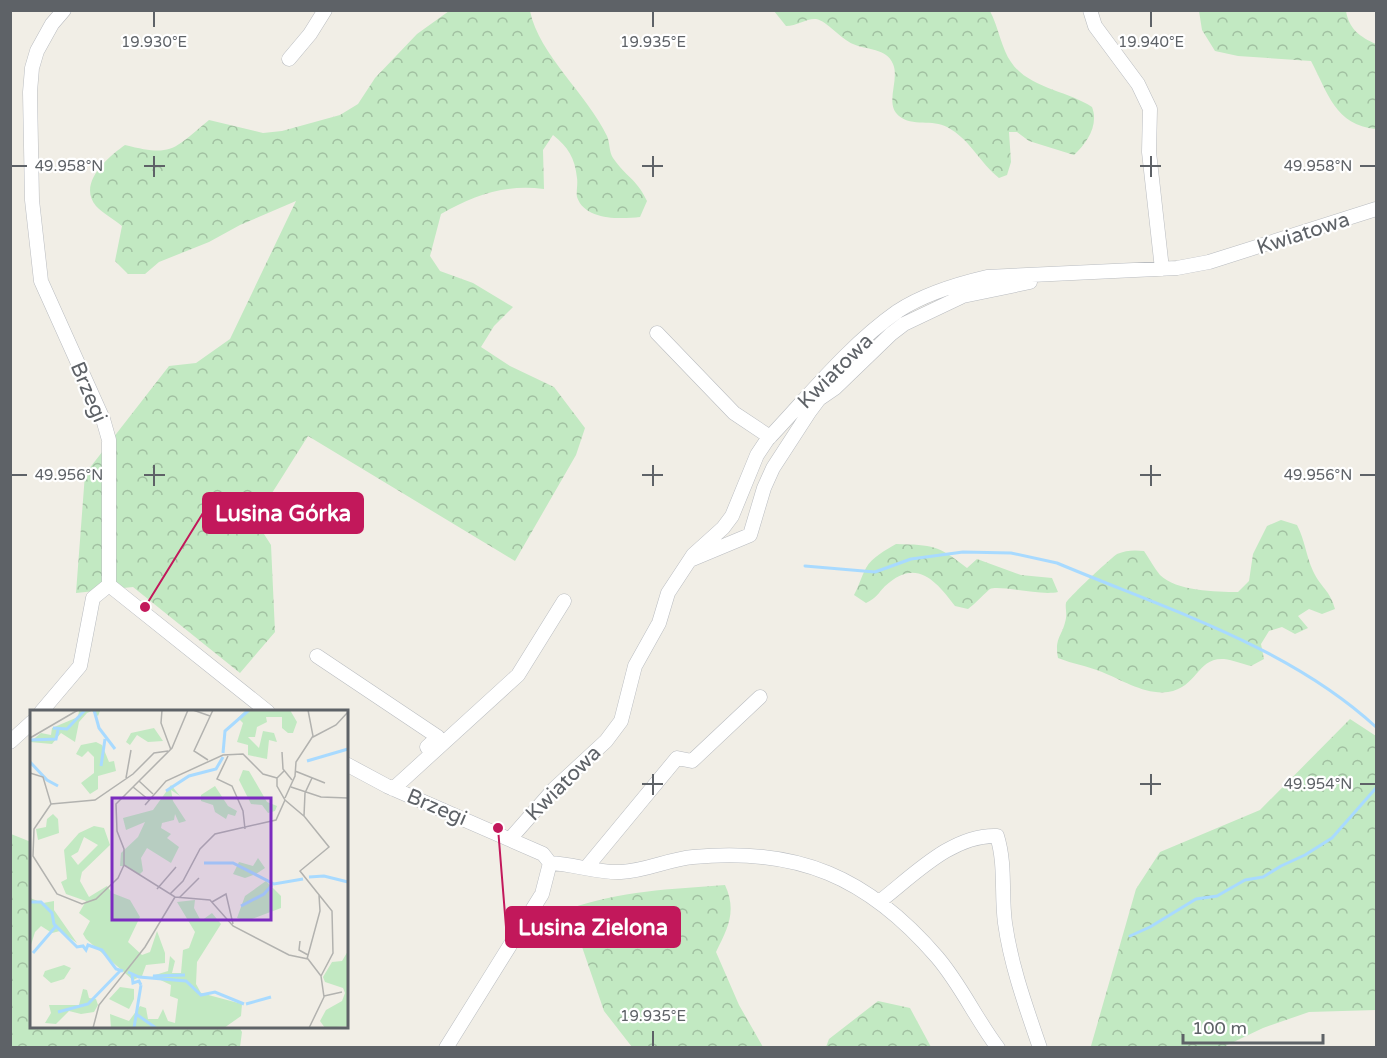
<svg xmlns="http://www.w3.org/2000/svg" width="1387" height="1058" font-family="'Varela Round',sans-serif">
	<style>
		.forest { fill: url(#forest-crowns) }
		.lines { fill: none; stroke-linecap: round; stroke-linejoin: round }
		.stream { stroke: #a8daff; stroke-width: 3 }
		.minor-casing { stroke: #b9bcc0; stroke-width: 15 }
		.minor { stroke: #fff; stroke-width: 14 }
		.ticks { fill: none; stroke: #5e6267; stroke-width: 2 }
		.labels { text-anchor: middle; stroke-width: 4.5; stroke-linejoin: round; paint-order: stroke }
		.street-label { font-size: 21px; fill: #5e6267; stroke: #fff }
		.inset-river { fill: none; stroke: #a8daff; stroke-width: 3 }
		.inset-road { fill: none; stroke: #b2b2af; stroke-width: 1.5 }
		.view { fill: #7b2cbf; fill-opacity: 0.15; stroke: #7b2cbf; stroke-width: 3 }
		.inset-edge { fill: none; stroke: #5e6267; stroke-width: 3 }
		.ticks-label { font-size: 15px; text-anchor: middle; fill: #5e6267; stroke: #fff; stroke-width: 4.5; stroke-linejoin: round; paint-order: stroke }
		.leader { fill: none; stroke: #c2185b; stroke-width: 2 }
		.callout-dot { fill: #c2185b; stroke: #fff; stroke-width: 2 }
		.callout { fill: #c2185b; stroke: #c2185b; stroke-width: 2 }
		.callout-label { font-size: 22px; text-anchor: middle; font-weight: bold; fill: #fff }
	</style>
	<defs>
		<pattern id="forest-crowns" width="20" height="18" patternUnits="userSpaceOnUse" patternTransform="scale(1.5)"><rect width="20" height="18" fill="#c2e9c2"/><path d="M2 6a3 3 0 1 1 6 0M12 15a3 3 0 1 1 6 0" fill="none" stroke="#a1c0a1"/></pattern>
	</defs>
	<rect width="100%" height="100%" fill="#f1eee6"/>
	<path class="forest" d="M449,11H530C539,55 587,94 607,136C610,143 609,152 613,158C626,177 636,178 647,201L640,217C621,219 585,221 577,197C576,192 578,184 577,178C575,158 568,147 553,135L543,150L544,189C505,184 474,195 441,214L430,256L440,271L473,283L513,307L494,326L481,347L510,366L554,387L585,428L576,455L515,561L308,436L255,520L271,545L275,632L240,673L133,587L76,593L85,474L169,366L196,363L230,339L296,201L240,225L209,242L159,262L145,274H128L115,261L122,226C114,219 102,213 96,206C77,183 108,157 125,145C172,157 173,150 209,120L263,133L282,131L340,115L358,104L375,78L417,34Z
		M774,11H990C998,26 1002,50 1011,62C1028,88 1068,91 1092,107C1099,125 1087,143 1074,155L1029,141L1017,132H1009L1011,162L1007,175L999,178C980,163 970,139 947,127C933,119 912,127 899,116C884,104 900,80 893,64C887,48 866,50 853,44C841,39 827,21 816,19C807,18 797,26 786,26Z
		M1199,11H1346C1349,29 1360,37 1376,44V129C1335,125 1328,93 1311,61L1238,56L1215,51L1202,30Z
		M1281,520L1297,525C1305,540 1306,556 1313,571C1321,588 1330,590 1335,609L1322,614L1309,609L1298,616L1308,628L1295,634L1282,627L1269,631L1261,644L1264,659L1251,666C1243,664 1233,660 1224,659C1197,657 1198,687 1168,692C1145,695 1122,680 1102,672C1088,666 1073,664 1058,658C1054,637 1063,636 1066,618C1067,613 1065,607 1066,603C1068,598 1112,557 1117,554C1126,550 1135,550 1144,551C1149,558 1154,568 1160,575C1176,591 1216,592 1238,592L1249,581L1253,554L1267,526Z
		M896,544C933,545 938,545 967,568L977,559L1021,575L1052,578L1058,592C1040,596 1000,585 990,589C986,592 975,604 968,609L955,606C938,584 919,559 890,582C879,590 880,596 866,603L854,595C859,586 861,577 866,568C872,557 886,550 896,544Z
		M1350,719L1376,736V1010L1309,1012L1263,1028L1223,1047L1091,1046L1136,889L1160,852L1260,810Z
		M11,834L31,842L32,1026L239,1027L242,1032L240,1047H11Z
		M725,885C737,911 728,928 716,952L739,1005L763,1047H632L604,1011L569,909C619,891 672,889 725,885Z
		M878,1001L910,1008L931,1047H826L829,1039Z"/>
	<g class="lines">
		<path class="stream" d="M805,566L875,572L911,559L963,552L1011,553L1057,563C1166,609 1288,646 1376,727
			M1130,936L1150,927L1196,899L1217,896L1245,880L1263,877L1281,866L1305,855L1332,838L1376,788"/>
		<defs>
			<path id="minor" d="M64,10L52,24L37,51L32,68L30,92L32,200L41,281L103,419L109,440V585L268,712
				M1090,10L1095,26L1138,84L1150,109L1149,152L1162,269
				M289,59L310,34L325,10
				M657,333L734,413L770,437
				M690,560L750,535L764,488L773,468L810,411L819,399L835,388L891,334L904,324L963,296L1030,282
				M317,656L438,737L427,747
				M41,712L80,666L93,598L109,585
				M10,742L32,722
				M346,764L387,786L543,854L550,863
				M393,789L518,675L564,601
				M510,839L554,789L606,741L621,721L635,666L659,623L668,593L693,555L723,528L732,516L757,455L767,440C808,397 848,346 898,311C924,294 957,284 987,277L1177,268L1209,262L1376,209
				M550,863C574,864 597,873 621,872C646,871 669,859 693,857C798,847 868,877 937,957C961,985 976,1019 998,1048
				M586,868L677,758L692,761L760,697
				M879,902C913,876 952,834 997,836C1006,865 1001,893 1005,923C1011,966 1026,1007 1040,1048
				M446,1048L542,894L550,863"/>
		</defs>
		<use href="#minor" class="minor-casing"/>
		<use href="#minor" class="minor"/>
	</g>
	<path class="ticks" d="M154,12V27M653,12V27M1151,12V27M154,156V177M653,156V177M1151,156V177M12,166H27M144,166H165M642,166H663M1140,166H1161M1360,166H1375M154,465V486M653,465V486M1151,465V486M12,475H27M144,475H165M642,475H663M1140,475H1161M1360,475H1375M653,774V795M1151,774V795M642,784H663M1140,784H1161M1360,784H1375M653,1031V1046"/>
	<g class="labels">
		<g class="street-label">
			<text transform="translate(1303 233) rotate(-18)" y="7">Kwiatowa</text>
			<text transform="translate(835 371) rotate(-45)" y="7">Kwiatowa</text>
			<text transform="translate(89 392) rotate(67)" y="7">Brzegi</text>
			<text transform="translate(563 783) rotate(-45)" y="7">Kwiatowa</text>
			<text transform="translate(437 807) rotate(23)" y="7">Brzegi</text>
		</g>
	</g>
	<g transform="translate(30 710)">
		<rect width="318" height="318" fill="#f1eee6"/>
		<path d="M83,0L70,1L68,6L62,1L57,3L49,12L45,32L31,23L22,34L0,32L11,23L21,25L22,18L48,7L49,1ZM216,0H260L267,12L263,23H258L252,18V7H236L237,12L227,17L225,27H218L229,38L233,21L244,23L247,32L239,30L237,49L218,45V35L207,32L213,13L208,8ZM124,18L133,31L118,32L107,25L100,35L96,32L101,23ZM66,32L72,35L79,52L84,51L86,61L68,66V79L60,84L51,73L64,63V47L58,41L52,47L46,44L51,35ZM213,60L219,61L237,92L247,96L245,101L238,103L232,95L221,94L209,70ZM141,75L150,86L141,80L143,91L156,111L149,113L145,104L144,110L132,113L131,118L141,124L137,128L149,137L141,153L117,138L111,148L113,161L109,165L97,156H90L91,143L108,127L115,112L96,120L93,108L123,100ZM185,76L198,96L207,101L205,106L198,104L196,109L185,102L183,95L171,91V85ZM23,104L28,109L29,123L8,130L6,119L16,117L17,109ZM64,116L74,118L80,135L52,162L50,171L59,187L77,176L82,183L100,190L110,207L98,232L112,245L120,242L127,221L135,243V253L116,255L112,266L103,270L56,229L53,224L60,211L49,203L56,191L36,184L31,172L37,169L34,140L49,123ZM54,127L68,135L48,155L41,146L48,142ZM228,148L235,158L226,164L215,168L203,164L209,152L223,156ZM236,171L251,186V198L217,211L207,208L215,186ZM0,188L13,193L24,191V200L47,233L30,221L22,223L11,216L5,222L0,238ZM165,190L164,198L171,211L182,203L191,214L167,252L166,274L171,283L212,294L211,306L194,318H81L80,304L99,311L110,296L116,298L118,309H128L133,299L138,311L145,313L148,289L140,286L141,275L122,266L138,261L140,246L145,251L142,263H151L153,240L159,238L165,222L147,192ZM318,241V316L295,318L290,311L296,300L312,291L315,283L313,278L295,272L293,267L302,252L312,251ZM34,255L41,258L34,269L21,273L13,266L15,261ZM90,277L104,279V289L99,299L79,289ZM53,279L57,280L59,288L66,289L68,295L64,302L51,304L39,301L26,314L15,313L21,303L19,295H49Z" fill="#c2e9c2" fill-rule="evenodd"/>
		<path class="inset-river" d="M64,0L69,18L85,39M23,18L37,19L55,0M0,30L26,29L28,20M193,43L195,21L219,0M277,51L318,39M0,52L17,70L28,76M71,56L75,29M136,81L159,66L186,59L193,47M174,153H203L244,174L273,169M279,167L294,166L318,172M0,192H11L22,203L24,214L47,237L53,236L56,240L58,235L72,240L86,259L93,261M211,196L234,184L242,175M3,243L27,215M98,262L109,267L156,271L171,285L185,282L214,294M102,265L103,273L109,271L111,275M123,266L155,265M216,294L241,287M28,302L58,294L91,260M106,304L126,318M104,318L111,275"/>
		<path class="inset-road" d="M132,0L131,13L141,40M158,0L142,38L86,94L87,121L94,139V155L145,187L180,190L203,216L259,245L278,249L291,266M163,0L180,6M283,27L306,15L318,2M0,28L48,0M252,42L253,59L262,70M198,46L187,69L202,76L213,101L215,119M178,50L164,41L183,0M254,61L247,68V76L255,90L275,107M265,61L295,73M0,63L13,67L21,94L4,119L3,146L27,184L52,194L66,189L88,168L94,155M96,68L101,40M282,68L275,83L274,106L299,137L270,161L302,201L303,243L291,266M109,71L123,84M103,77L119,90M261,77L291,87L318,88M255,88L265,66L266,52L283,26L278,0M21,94L65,90L103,64L124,43L138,41M115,95L136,71L193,45L213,44L233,64L247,68M127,179L146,157M140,184L153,171L170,139L185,124L246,110L255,90M149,188L169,168M182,192L196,184L203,214M270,231L269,240L278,245M277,249L290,201L289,185M294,286L312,282M63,318L69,295L115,237L145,187M279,318L294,287L291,266"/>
		<path class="view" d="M82,88H241V210H82Z"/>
		<rect width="318" height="318" class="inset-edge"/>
	</g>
	<g class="ticks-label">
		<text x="154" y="47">19.930°E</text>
		<text x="653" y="47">19.935°E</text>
		<text x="1151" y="47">19.940°E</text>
		<text x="69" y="171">49.958°N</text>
		<text x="1318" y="171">49.958°N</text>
		<text x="69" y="480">49.956°N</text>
		<text x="1318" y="480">49.956°N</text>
		<text x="1318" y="789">49.954°N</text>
		<text x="653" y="1021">19.935°E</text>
	</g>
	<path class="leader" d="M145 607L203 513M498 828L506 927"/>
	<g class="callout-dot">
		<circle cx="145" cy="607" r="6"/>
		<circle cx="498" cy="828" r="6"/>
	</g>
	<g class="callout">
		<rect x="203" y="493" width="160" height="40" rx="6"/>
		<rect x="506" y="907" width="174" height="40" rx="6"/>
	</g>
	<g class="callout-label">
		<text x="283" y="521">Lusina Górka</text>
		<text x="593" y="935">Lusina Zielona</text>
	</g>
	<rect width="1387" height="1058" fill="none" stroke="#5e6267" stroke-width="24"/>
	<path d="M1183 1034v9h140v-9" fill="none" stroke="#5e6267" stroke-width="3"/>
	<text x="1192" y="1034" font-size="18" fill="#5e6267" stroke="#ffffff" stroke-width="4.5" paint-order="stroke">100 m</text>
</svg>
